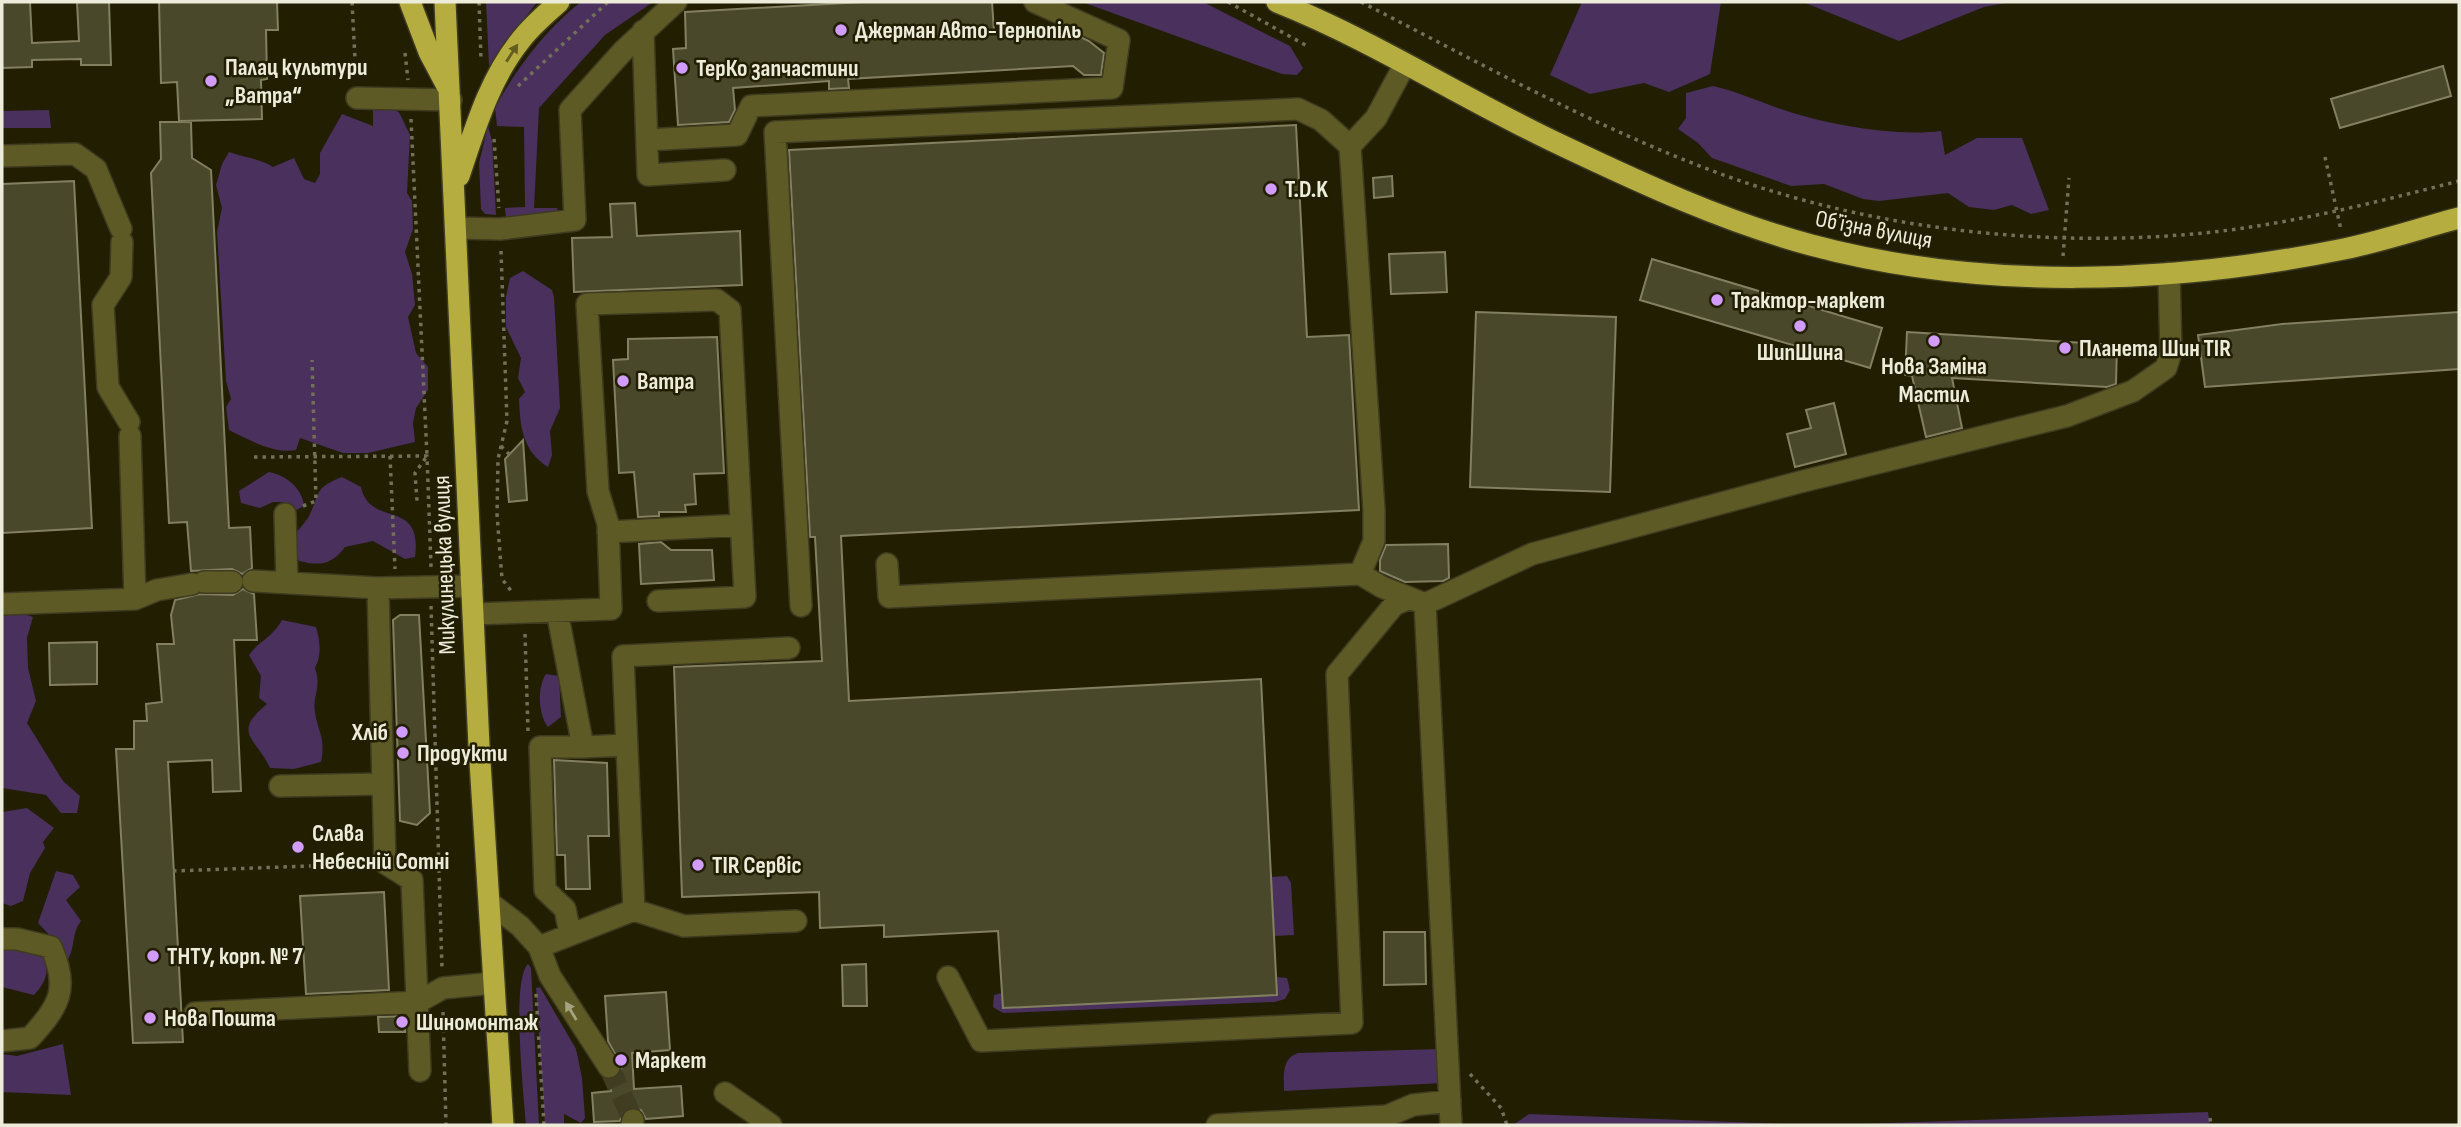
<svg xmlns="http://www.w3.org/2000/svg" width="2461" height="1127" font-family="'Sofia Sans Condensed',sans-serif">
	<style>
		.green { fill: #4a305d }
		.building { fill: #4a482b; stroke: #828060; stroke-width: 2 }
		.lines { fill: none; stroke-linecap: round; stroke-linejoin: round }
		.minor-tunnel { stroke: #403d23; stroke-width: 21; stroke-dasharray: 21 10; stroke-linecap: butt }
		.minor-casing { stroke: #3e3b20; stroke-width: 24 }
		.highway-casing { stroke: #3e3b20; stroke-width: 24 }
		.path { stroke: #727059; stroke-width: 3.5; stroke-dasharray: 3.5 5; stroke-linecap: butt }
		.minor { stroke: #5e5a26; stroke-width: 21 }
		.highway { stroke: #b6ad41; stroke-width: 21 }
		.oneway { fill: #645e1e }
		.oneway2 { fill: #a6a380 }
		.poi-dot { fill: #d29cfd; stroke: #211e02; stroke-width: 2.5 }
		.labels { text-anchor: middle; stroke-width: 5; stroke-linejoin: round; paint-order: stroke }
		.poi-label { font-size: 24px; font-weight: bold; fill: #edecdb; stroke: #211e02; text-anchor: start }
		.street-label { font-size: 24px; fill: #edecdb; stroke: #211e02 }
	</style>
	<rect width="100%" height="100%" fill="#211e02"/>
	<path class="green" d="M486,2H537L489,66Z
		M581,2H653L605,35L539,108L534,208H558L552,216L506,219L505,208L525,207L524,127L497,126L495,108C515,70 547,28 581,2Z
		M1082,2H1203L1290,46L1303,68L1297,75L1282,74Z
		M1582,2H1721L1710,74L1669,92L1644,83L1590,94L1550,75Z
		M1803,2H2011L1984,7L1899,41Z
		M1713,86C1735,91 1753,99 1775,107C1821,124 1893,137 1941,131L1945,155L1977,138H2022L2049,210L2031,214L2012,205L1994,210L1969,207L1948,193L1879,201L1863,199L1824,184L1791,186L1712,158L1698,143L1678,129L1686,118V93Z
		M390,104L400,114L410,135L407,193L412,201L413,229L405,252L412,274L415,305L408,317L416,353L428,367V390L416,408L413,423L415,442L368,453H343L300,438L296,450C274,454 249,440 229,430L226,407L231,399L226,381L217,232L222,208L216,185L222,164L229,152C245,158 259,158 273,167L294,158L304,179L315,183L320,174V153L342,114L373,126V110Z
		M49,110L51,128H2V111Z
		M488,126L492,141L496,215L485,214L481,209L479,163Z
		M523,271L552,290L554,297L560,408L550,431L552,455L548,467C523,451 520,428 519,399L525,392L518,378L521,358L506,327V297L510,278Z
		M269,472C286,475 303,489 304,506L292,512L283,502H273L260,508L241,503L239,491Z
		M342,477L361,487C370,529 423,497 415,557L405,559L373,541L345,547C332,565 320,566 299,561L290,542C295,532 306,523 310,514C321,490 315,488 342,477Z
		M2,607L33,617L27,638L28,668L36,701L27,723L63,781L80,796L77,813H61L46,795L2,788Z
		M282,620L316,627C320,641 322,654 315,668C322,688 312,696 315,712C318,733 326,737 321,762L294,769L270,768C256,737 231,734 267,704L259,698L261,676L249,655C261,639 270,640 282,620Z
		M546,674L559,676L561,717L548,727C538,714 537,688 546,674Z
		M27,808L54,828L43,842L45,848L30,873L23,901L11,906L2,903V812Z
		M56,871L73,875L80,887L66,900L81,921C71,934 76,947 67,961L55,941L38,923Z
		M1287,876L1291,883L1294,935L1274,936L1271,877Z
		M2,948L43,955C50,972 46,982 34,995L2,987Z
		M528,964L531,968L539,1125H526C524,1097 511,980 528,964Z
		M1276,977L1287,978L1290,990L1285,999L1275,1002L1003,1013L993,1007L994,995L1002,993L1004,1008L1277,995Z
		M540,987L576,1049L582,1078L585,1118L581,1123L564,1114V1125H545L536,988Z
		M63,1044L71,1095L2,1092V1054L17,1056Z
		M1441,1049L1443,1083L1284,1091C1284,1076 1281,1059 1298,1053Z
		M2208,1112L2210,1125H1832Z
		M1529,1114L1813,1125H1513Z"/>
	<path class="building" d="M2,2H30L32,43L79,41L77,2H109L111,65H81V59L32,60V67L2,68Z
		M159,2H277L278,30H266L267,79L261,80L262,119L179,121L177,82L161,83Z
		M864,2H992L994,31L1057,26L1089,41L1104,53L1101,75H1084L1073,66L848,79L849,88L829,89V81L733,88L735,110L729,122L678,125L673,49L686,48L685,12Z
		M2443,66L2451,96L2340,128L2331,99Z
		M160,122H191L192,158L211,170L229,528L250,527L252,568L242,574L232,569L191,571L187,522L169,523L151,173L161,159Z
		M1296,125L1307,337L1349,335L1359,510L841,536L849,701L1261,679L1277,995L1003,1008L998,931L884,937V925L820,928L819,892L682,897L674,667L822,661L815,537H810L789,150Z
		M1392,176L1393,196L1374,198L1373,178Z
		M74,181L92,528L2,533V184Z
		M635,203L637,236L740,231L742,285L574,292L572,238L612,237L610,204Z
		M1445,252L1447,292L1391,294L1389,254Z
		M1652,259L1882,328L1870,368L1640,300Z
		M1476,312L1616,317L1610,492L1470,487Z
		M2459,312V369L2205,387L2198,335L2282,324Z
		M1907,332L2117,345L2116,384L2107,387L1952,378L1962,428L1926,437L1912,376L1905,375Z
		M717,337L724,473L694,474L696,504L685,505L686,512H659V516L638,517L634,472L619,473L613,360L628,359V339Z
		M1834,403L1846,454L1795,467L1787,434L1811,428L1806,410Z
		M523,440L527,500L509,502L505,459Z
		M661,542L671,550H712L714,580L641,584L639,544Z
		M1448,544L1449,578L1443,581L1405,582L1380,571V560L1386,545Z
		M243,589L254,594L257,640H234L241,791L213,792L212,760L168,762L183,1042L133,1043L116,749H134V721H147L146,704L162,702L157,644H174L171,615L175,600L200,594L233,595Z
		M400,615H419L430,813L417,825L400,821L393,620Z
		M97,642V684L50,685L49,643Z
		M554,760L607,763L609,836H588L590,889H566L565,855H557Z
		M384,892L389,990L306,994L300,896Z
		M1384,932H1425L1426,984L1384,985Z
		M866,964L867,1006H843L842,965Z
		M666,992L670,1050L632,1053L634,1089L681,1086L683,1116L646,1119L641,1110L629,1107L623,1112L620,1121L594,1122L592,1093L611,1091L610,1080L617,1078L622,1067L608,1041L605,996Z
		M405,1016V1032H379L378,1017Z"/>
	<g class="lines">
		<path class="minor-tunnel" d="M609,1067L633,1120"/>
		<defs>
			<path id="minor" d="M643,31L648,175L725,170
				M357,98L451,100
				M647,140L737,135L751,106L1112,88L1119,40L1035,2
				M2,156L75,154L96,169L121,229
				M456,228L500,229L575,220L570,110L623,51L676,2
				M122,242L121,277L103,305L108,387L129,422
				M285,514L287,582
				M608,532L741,525
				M887,564L889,597L1360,574L1382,587L1425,604L1532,554L1800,482L2067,416L2133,391L2166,368L2171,352L2169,273
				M1360,574L1374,541V510L1350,146L1376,118L1405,64
				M253,581L378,588L472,586
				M204,582H232
				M378,588L385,863L412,880L420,1071
				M135,599L157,590L192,584
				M2,604L135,599L130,436
				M1425,604L1451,1125
				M801,606L775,132L1298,109L1321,120L1350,146
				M557,611L583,747L627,745
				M473,614L611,609L608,524L598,491L587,304L717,300L730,310L745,597L658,601
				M280,786L382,784
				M490,903L520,926L539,947L550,976L609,1067
				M634,910L623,656L789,648
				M570,933L565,909L545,890L540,747H583
				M2,939H17L51,947C70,989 59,1006 30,1038L2,1041
				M539,947L634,910L684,926L796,921
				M948,977L981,1041L1352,1023L1337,674L1394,605L1410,598
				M195,1013L418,1002L443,988L494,983
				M725,1093L771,1125
				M632,1125L633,1120
				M1217,1125L1387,1116L1413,1105L1450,1101"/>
			<path id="highway" d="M410,2L429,52L447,86
				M445,2L479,746L503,1125
				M1277,2C1375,41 1465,100 1561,145C1641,183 1725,222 1811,245C1983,291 2171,284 2344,249C2383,241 2421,228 2459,218
				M459,176C475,129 489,80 520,41C531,26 546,14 559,2"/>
		</defs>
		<use href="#minor" class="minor-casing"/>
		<use href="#highway" class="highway-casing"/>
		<path class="path" d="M352,2L356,78
			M479,2L481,59
			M1228,2L1309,47
			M1361,2C1482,64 1603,132 1732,178C1886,232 2060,250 2222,231C2303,221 2381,201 2459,181
			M405,53L408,80
			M518,86L608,2
			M411,119L427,456L415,473L417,501
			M494,139L499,208
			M2325,157L2341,230
			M501,251L507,421L498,459L497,514L502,579L512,592
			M2063,256L2069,178
			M501,446L510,455
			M390,456L395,569
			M254,457L427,456L431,567
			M303,506L316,501L312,360
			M431,606L442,969
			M525,634L528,731
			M173,871L364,864
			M536,994L544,1125
			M443,1012L446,1125
			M1470,1074L1501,1108L1507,1125
			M2210,1118L2211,1125"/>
		<use href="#minor" class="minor"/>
		<use href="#highway" class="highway"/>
	</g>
	<defs><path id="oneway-solid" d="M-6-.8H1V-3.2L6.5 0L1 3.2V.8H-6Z" transform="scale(1.75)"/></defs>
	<use class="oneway" href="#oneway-solid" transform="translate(512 53) rotate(-57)"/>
	<use class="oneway2" href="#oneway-solid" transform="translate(571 1011) rotate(-121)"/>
	<g class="poi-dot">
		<circle cx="841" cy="30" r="7"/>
		<circle cx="682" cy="68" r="7"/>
		<circle cx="211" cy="81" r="7"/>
		<circle cx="1271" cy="189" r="7"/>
		<circle cx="1717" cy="300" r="7"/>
		<circle cx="1800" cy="326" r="7"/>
		<circle cx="1934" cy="341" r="7"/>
		<circle cx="2065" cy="348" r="7"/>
		<circle cx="623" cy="381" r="7"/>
		<circle cx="402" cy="732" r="7"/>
		<circle cx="403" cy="753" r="7"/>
		<circle cx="298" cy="847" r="7"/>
		<circle cx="698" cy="865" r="7"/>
		<circle cx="153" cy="956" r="7"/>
		<circle cx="150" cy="1018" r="7"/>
		<circle cx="402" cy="1022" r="7"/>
		<circle cx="621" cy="1060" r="7"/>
	</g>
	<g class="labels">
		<g class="poi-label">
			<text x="855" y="38">Джерман Авто-Тернопіль</text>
			<text x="225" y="75">Палац культури<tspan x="225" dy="28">„Ватра“</tspan></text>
			<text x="696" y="76">ТерКо запчастини</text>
			<text x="1285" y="197">T.D.K</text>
			<text x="1731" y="308">Трактор-маркет</text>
			<text x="2079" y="356">Планета Шин TIR</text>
			<text x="1800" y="360" text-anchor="middle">ШипШина</text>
			<text x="1934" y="374" text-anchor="middle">Нова Заміна<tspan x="1934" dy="28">Мастил</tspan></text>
			<text x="637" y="389">Ватра</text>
			<text x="388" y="740" text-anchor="end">Хліб</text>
			<text x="417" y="761">Продукти</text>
			<text x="312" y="841">Слава<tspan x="312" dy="28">Небесній Сотні</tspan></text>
			<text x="712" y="873">TIR Сервіс</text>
			<text x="167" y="964">ТНТУ, корп. № 7</text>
			<text x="164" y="1026">Нова Пошта</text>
			<text x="416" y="1030">Шиномонтаж</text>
			<text x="635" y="1068">Маркет</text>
		</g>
		<g class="street-label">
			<text transform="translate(1874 229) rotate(11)" y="8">Обʼїзна вулиця</text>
			<text transform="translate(444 565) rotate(-92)" y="8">Микулинецька вулиця</text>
		</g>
	</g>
	<rect width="2461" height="1127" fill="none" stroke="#edecdb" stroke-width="7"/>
</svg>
